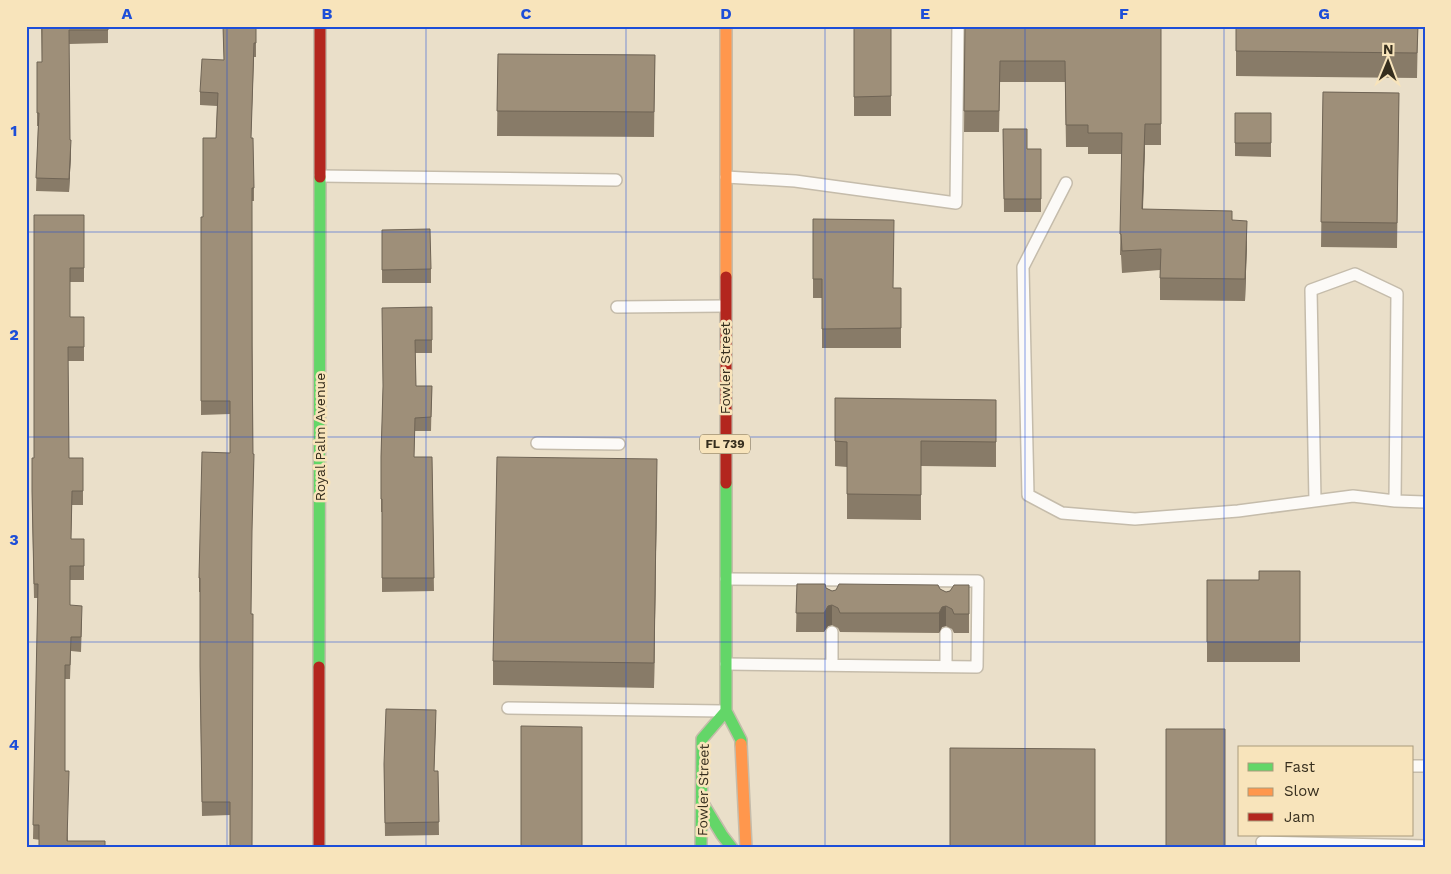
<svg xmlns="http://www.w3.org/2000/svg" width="1451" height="874" font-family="'Work Sans',sans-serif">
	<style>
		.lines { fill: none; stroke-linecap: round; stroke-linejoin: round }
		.lane-casing { stroke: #c5bcab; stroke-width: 14 }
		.fast-casing { stroke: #c5bcab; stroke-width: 14 }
		.slow-casing { stroke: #c5bcab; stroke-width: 14 }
		.jam-casing { stroke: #c5bcab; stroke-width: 14 }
		.lane { stroke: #fcfaf7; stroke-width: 11 }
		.fast { stroke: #63d668; stroke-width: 11 }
		.slow { stroke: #ff974d; stroke-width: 11 }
		.jam { stroke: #b3261e; stroke-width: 11 }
		.wall { fill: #887b68 }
		.shaded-wall { fill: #6f6455 }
		.building { fill: #9e8f79; stroke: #6f6455 }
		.grid { fill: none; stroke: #1d4ed8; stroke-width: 1; stroke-opacity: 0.55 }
		.labels { text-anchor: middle; stroke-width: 5; stroke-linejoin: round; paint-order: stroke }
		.shield { fill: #f8e4bb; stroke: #70654d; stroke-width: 1 }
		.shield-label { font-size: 12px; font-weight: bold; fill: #362e1e }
		.street-label { font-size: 14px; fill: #362e1e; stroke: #f8e4bb }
		.neatline { fill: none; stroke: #1d4ed8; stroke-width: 2 }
		.grid-label { font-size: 16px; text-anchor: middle; font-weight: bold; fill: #1d4ed8 }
	</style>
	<rect width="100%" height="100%" fill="#eadfc9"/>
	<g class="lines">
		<defs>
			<path id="lane" d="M320,176L616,180
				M726,177L795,181L956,203L958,26
				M1066,183L1023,267L1028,495L1062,513L1135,519L1238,511L1353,496L1395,501L1425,502
				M617,307L725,306
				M537,443L619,444
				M1315,501L1311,290L1355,274L1397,294L1395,501
				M832,632V665
				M946,633V666
				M726,664L977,667L978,581L726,579
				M508,708L722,711
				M1412,766H1425
				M1262,842L1425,846"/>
			<path id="fast" d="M726,483V711L741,740V744
				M319,667L320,177
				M702,802L722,835L732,848
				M701,848L702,739L726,711"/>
			<path id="slow" d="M726,26V277
				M741,744L746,848"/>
			<path id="jam" d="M320,177V26
				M726,277V483
				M319,848V667"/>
		</defs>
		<use href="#lane" class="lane-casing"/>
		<use href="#fast" class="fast-casing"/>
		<use href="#slow" class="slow-casing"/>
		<use href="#jam" class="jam-casing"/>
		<use href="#lane" class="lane"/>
		<use href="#fast" class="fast"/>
		<use href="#slow" class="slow"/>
		<use href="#jam" class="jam"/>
	</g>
	<path class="wall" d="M41,26H108V43L69,44L70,140L71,153L69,192L36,191L38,126H37V62H42Z
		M202,26H256V57H254L251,138L254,188V201H252L253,454L254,467L230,815L202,816L200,679V592H199V578L230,453V414L201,415V217H203L216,138L217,106L200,105V92L224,60L223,27H202Z
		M854,26H891V116H854Z
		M965,26H1161V145H1145L1143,209L1232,220L1247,242L1245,301L1160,300V270L1122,273L1121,255H1120L1122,154H1088V147H1066L1065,82H1000L999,132H964Z
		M1236,26H1418L1417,78L1236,76Z
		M498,54L655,55L654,137L497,136Z
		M1323,92L1399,93L1397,248L1321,247Z
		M1235,113H1271V157L1235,156Z
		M1003,129L1027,149H1041V212H1004Z
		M34,215H84V282H70V317H84V361H68L69,458H83V505H72L71,539H84V580H70V605L82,620L81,652L71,651L70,679H65V771L68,841L105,848L33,839L38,598H34L32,505L34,458Z
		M813,219L893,288H901V348H822V298H813Z
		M382,230L431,269V283H382Z
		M432,307V353H415L416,386H432L431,431H415L414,457H432L434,591L382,592V512H381V457L383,388Z
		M835,398L996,400V467L921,466V520L847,519V467L835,466Z
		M657,484L654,688L493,685V661Z
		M1300,571V662H1207V580H1259Z
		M797,584L826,588L832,591L940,589L946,592L969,585V633H954L952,629L946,626L942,627L939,633L840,632L838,628L832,625L828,626L824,632H796Z
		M436,723L434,771H438L439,835L385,836L384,764Z"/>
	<path class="shaded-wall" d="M1145,124V145L1142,230V209Z
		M71,140V153L69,192V179Z
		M1247,221V242L1245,301V279Z
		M657,459V484L654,688V663Z
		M832,605V625L828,626L824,632V613L828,606Z
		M946,606V626L942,627L939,633V613L942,607Z"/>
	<path class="building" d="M42,26H108V30H69L70,140H71L69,179L36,178L39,113H37V62H42Z
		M223,26H256V43H254L251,138H253L254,188H252V346L253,454H254L252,531L251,614H253L252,848H230V802H202L200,666V578H199L202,452L230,453V401H201V217H203V138H216L218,93L200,92L202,59L224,60Z
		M854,26H891V96L854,97Z
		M965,26H1161V124H1145L1142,209L1232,211V220L1247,221L1245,279L1160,278L1161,249L1122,251L1121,234H1120L1122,133H1088V125H1066L1065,61H1000L999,111H964Z
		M1236,26H1418L1417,53L1236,51Z
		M498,54L655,55L654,112L497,111Z
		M1323,92L1399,93L1397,223L1321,222Z
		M1235,113H1271V143H1235Z
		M1003,129H1027V149H1041V199H1004Z
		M34,215H84V268H70V317H84V347H68L69,458H83V491H72L71,539H84V566H70V605L82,606L81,637H71L70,665H65V771H69L67,841H105V848H39V825H33L38,584H34L32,491V458H34Z
		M813,219L894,220L893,288H901V328L822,329V279H813Z
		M430,229L431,269L382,270V230Z
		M432,307V340H415L416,386H432L431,417L415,418L414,457H432L434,578H382V499H381V457L383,386L382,308Z
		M835,398L996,400V442L921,441V495L847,494V442L835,441Z
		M497,457L657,459L654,663L493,661Z
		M1259,571H1300V642H1207V580H1259Z
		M797,584H825L826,588L832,591L836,590L839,584L938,585L940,589L946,592L950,591L954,585H969V614H954L952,609L946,606L942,607L939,613H840L838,608L832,605L828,606L824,613H796Z
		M386,709L436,710L434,771H438L439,822L385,823L384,764Z
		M521,726L582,727V848H521Z
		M1166,729H1225V848H1166Z
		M950,748L1095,749V848H950Z"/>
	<path class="grid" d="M227,26V848M426,26V848M626,26V848M825,26V848M1025,26V848M1224,26V848M26,232H1425M26,437H1425M26,642H1425"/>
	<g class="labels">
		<rect class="shield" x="700" y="434.5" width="50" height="19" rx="4"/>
		<g class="shield-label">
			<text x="725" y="448">FL 739</text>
		</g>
		<g class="street-label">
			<text transform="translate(725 368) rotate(-90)" y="5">Fowler Street</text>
			<text transform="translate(320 437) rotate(-90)" y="5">Royal Palm Avenue</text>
			<text transform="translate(703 790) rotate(-89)" y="5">Fowler Street</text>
		</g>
	</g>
	<rect width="1451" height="874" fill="none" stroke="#f8e4bb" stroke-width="55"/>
	<rect x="1238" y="746" width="175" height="90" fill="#f8e4bb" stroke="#aa9b7c"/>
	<rect x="1248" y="763" width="25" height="8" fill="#63d668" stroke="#aa9b7c"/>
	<text x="1284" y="772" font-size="15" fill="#362e1e">Fast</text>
	<rect x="1248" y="788" width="25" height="8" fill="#ff974d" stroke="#aa9b7c"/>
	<text x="1284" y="796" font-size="15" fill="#362e1e">Slow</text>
	<rect x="1248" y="813" width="25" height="8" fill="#b3261e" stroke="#aa9b7c"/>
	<text x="1284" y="822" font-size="15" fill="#362e1e">Jam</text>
	<g transform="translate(1388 62) rotate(1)" stroke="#f8e4bb" stroke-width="4" paint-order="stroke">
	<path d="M0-4L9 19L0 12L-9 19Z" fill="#362e1e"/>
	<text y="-8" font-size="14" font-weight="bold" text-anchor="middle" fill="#362e1e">N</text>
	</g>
	<rect x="28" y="28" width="1396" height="818" class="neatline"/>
	<g class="grid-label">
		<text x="127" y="19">A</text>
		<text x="327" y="19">B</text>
		<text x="526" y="19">C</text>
		<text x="726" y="19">D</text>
		<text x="925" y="19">E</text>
		<text x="1124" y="19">F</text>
		<text x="1324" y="19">G</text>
		<text x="14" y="136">1</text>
		<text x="14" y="340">2</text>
		<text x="14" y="545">3</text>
		<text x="14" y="750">4</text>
	</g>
</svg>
